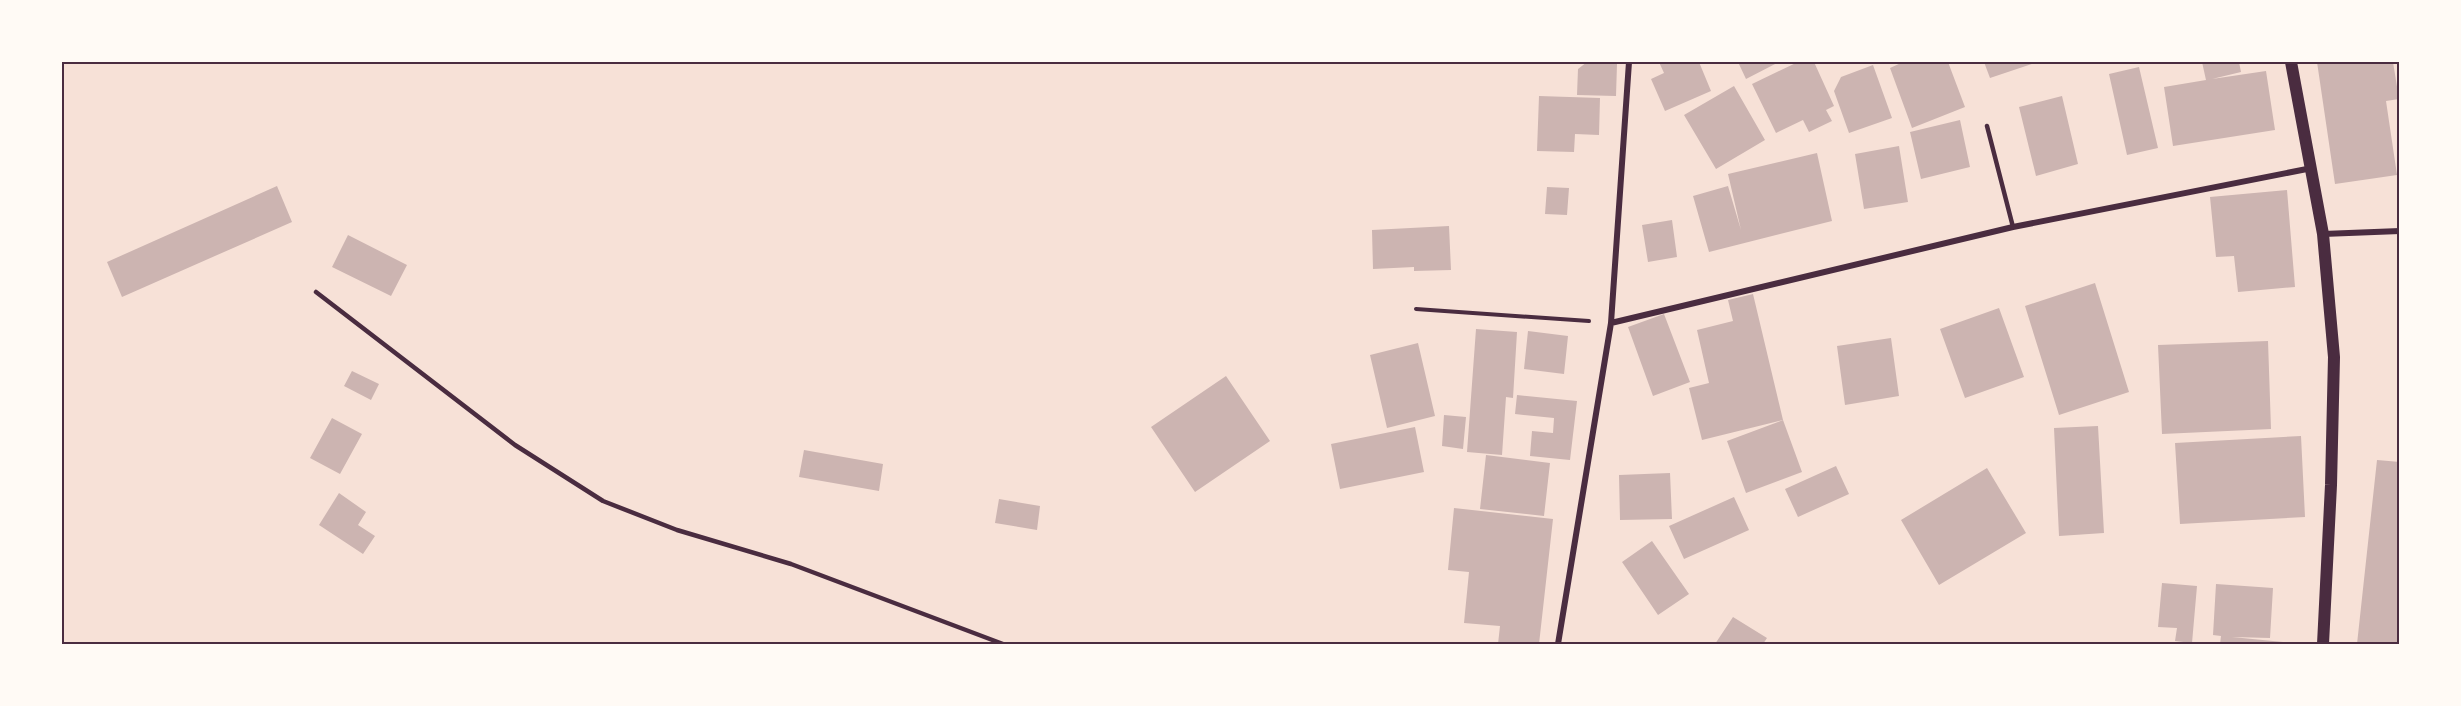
<svg xmlns="http://www.w3.org/2000/svg" width="2461" height="706" font-family="'Golos Text',sans-serif">
	<style>
		.building { fill: #ccb4b1 }
		.lines { fill: none; stroke-linecap: round; stroke-linejoin: round }
		.path { stroke: #4a2c40; stroke-width: 4 }
		.service { stroke: #4a2c40; stroke-width: 4.5 }
		.minor { stroke: #4a2c40; stroke-width: 6 }
		.secondary { stroke: #4a2c40; stroke-width: 12 }
		.neatline { fill: none; stroke: #4a2c40; stroke-width: 2 }
	</style>
	<rect width="100%" height="100%" fill="#f7e1d7"/>
	<path class="building" d="M1587,62H1611L1617,64L1616,96L1577,95L1578,69Z
		M1659,62H1699L1711,91L1665,111L1651,79L1664,73Z
		M1738,62H1776L1777,63L1746,79Z
		M1798,62H1814L1834,106L1826,110L1832,121L1809,132L1803,120L1776,133L1752,84Z
		M1901,62H1948L1965,107L1912,128L1890,68L1901,63Z
		M1984,62H2038L1990,78Z
		M2202,62H2239L2241,72L2212,79L2266,71L2275,130L2173,146L2164,87L2206,80Z
		M2317,62H2393L2399,99L2386,101L2397,175L2335,184Z
		M1873,65L1892,118L1849,133L1834,91L1841,77Z
		M2139,67L2158,148L2127,155L2109,74Z
		M1734,86L1765,140L1716,169L1684,115Z
		M1539,96L1600,98L1599,135L1575,134L1574,152L1537,151Z
		M2062,96L2078,164L2036,176L2019,107Z
		M1960,120L1970,167L1921,179L1910,132Z
		M1899,146L1908,202L1864,209L1855,154Z
		M1817,153L1832,221L1709,252L1693,196L1728,186L1741,230L1728,174Z
		M277,186L292,222L122,297L107,262Z
		M1547,187L1569,188L1567,215L1545,214Z
		M2287,190L2295,287L2238,292L2234,256L2216,257L2210,197Z
		M1672,220L1677,257L1648,262L1642,225Z
		M1449,226L1451,270L1414,271V267L1373,269L1372,230Z
		M348,235L407,265L391,296L332,267Z
		M2095,283L2129,392L2059,415L2025,306Z
		M1753,294L1783,420L1702,440L1689,388L1709,383L1697,330L1733,321L1728,300Z
		M1999,308L2024,377L1965,398L1940,329Z
		M1664,314L1690,382L1653,396L1628,327Z
		M1476,329L1517,332L1513,398L1506,397L1502,455L1467,452Z
		M1528,331L1568,336L1564,374L1524,369Z
		M1891,338L1899,396L1845,405L1837,346Z
		M2268,341L2271,429L2162,434L2158,345Z
		M1418,343L1435,416L1387,428L1370,355Z
		M352,371L379,384L371,400L344,386Z
		M1226,376L1270,441L1195,492L1151,427Z
		M1517,395L1577,401L1570,460L1530,456L1532,431L1553,433L1554,418L1515,414Z
		M1444,415L1466,417L1463,449L1442,446Z
		M332,418L362,434L340,474L310,458Z
		M1783,420L1802,472L1746,493L1727,441Z
		M2098,426L2104,533L2059,536L2054,428Z
		M1415,427L1424,472L1340,489L1331,444Z
		M2301,436L2305,517L2180,524L2175,443Z
		M804,450L883,464L879,491L799,477Z
		M1486,455L1550,463L1544,516L1480,509Z
		M2377,460L2400,462V644H2357Z
		M1836,466L1849,494L1798,517L1785,489Z
		M1987,468L2026,533L1939,585L1901,520Z
		M1670,473L1672,519L1620,520L1619,475Z
		M339,493L366,512L358,525L375,536L363,554L319,525Z
		M1734,497L1749,530L1684,559L1669,526Z
		M999,499L1040,506L1037,530L995,523Z
		M1454,508L1553,519L1539,644H1498L1500,626L1464,623L1469,572L1448,570Z
		M1652,541L1689,594L1658,615L1622,562Z
		M2162,583L2197,586L2192,643L2175,641L2177,628L2158,627Z
		M2216,584L2273,588L2270,638L2232,637L2283,642V644H2220L2221,636L2213,635Z
		M1733,617L1767,638L1763,644H1715Z"/>
	<g class="lines">
		<path class="path" d="M1416,309L1589,321"/>
		<path class="service" d="M1987,126L2013,227
			M316,292L515,445L603,501L677,530L791,564L1003,644"/>
		<path class="minor" d="M2323,234L2400,231
			M1611,323L2013,227L2312,168
			M1558,644L1611,323L1629,62"/>
		<path class="secondary" d="M2291,62L2323,234L2334,357L2331,485L2323,644"/>
	</g>
	<rect width="2461" height="706" fill="none" stroke="#fffaf5" stroke-width="126"/>
	<rect x="63" y="63" width="2335" height="580" class="neatline"/>
</svg>
